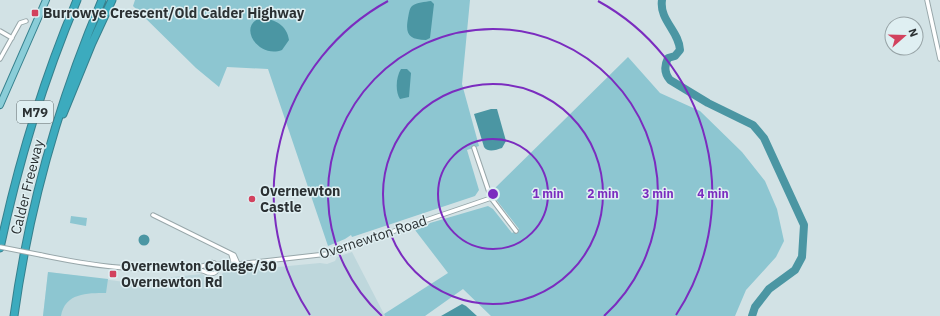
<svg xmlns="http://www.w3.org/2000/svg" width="940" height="316" font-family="'IBM Plex Sans',sans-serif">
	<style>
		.built { fill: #bed7dc }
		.green { fill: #8dc6d1 }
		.water { fill: #4b96a3 }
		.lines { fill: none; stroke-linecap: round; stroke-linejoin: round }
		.river { stroke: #4b96a3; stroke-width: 8 }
		.street-casing { stroke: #98a7aa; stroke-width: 5.5 }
		.primary-casing { stroke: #36808d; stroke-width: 8 }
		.highway-casing { stroke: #36808d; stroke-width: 9 }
		.street { stroke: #fff; stroke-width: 3.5 }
		.primary { stroke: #8acdd8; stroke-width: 6 }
		.highway { stroke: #3cabbe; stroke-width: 7 }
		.street-bridge-casing { stroke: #98a7aa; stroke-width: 5.5; stroke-linecap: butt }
		.street-bridge { stroke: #fff; stroke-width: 3.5 }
		.ring { fill: none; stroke: #7b2cbf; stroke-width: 2 }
		.poi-dot { fill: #d2425e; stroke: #dfeff2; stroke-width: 1.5 }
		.labels { text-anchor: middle; stroke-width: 3; stroke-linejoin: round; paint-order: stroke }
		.shield { fill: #dfeff2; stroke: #616a6c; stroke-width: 1 }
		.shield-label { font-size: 13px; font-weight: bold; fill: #2b3133 }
		.poi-label { font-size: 14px; font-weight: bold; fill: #2b3133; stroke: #dfeff2; text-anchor: start }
		.street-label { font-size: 14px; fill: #2b3133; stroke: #dfeff2 }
		.centre { fill: #7b2cbf; stroke: #dfeff2; stroke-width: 2 }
		.ring-label { font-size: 12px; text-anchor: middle; font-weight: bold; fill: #7b2cbf; stroke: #dfeff2; stroke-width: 3; stroke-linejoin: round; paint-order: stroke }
	</style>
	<rect width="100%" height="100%" fill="#d2e2e5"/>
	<path class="built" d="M352,252L385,316H43L48,272L125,282L202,274L209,279L211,282L217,279L224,272L320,263L327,264L335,261L337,257Z"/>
	<path class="green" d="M135,0H470L462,84L479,146L467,150L479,190L475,196L352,237L351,235L345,239L328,246L268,69L227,67L219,87L196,68L133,6Z
		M628,57L660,93L700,111L742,152L765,181L777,209L784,241L776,257L746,290L735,316H491L463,289L425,316H385L384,314L448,273L415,230L427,226L430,223L488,206L493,209L512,233L519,229L495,198L492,191Z
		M71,216L87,218L86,226L70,223Z
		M48,272L108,279L106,293C87,293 65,293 61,316H43Z"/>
	<path class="water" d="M431,1L434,4L430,38L426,40C409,39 405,35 408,18C409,14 409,9 412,6C417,2 425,2 431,1Z
		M260,18C275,19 287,25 289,40L282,50C259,59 237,27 260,18Z
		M401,69H407L411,73L409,97L400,99C395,91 396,77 401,69Z
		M491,109H497L506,141L502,148C496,150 488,153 484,147L474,114Z
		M138.5 240a5.5 5.5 0 1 1 11 0a5.5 5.5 0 1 1-11 0Z
		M462,304L466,306L477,316H441Z"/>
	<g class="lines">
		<path class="river" d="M662,0C659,20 679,31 680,50L675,56L668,58C664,66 664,73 670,80L708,103L753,125L764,138L804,225L802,257L795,270L769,289L755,307L752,316"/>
		<defs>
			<path id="street" d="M927,0L940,59
				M0,31L12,38
				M0,59L20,23L26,21
				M474,148L491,198L516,231
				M153,215L234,255L238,264
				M231,254L234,265
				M41,255C70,261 97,266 126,268C145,270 194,265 208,273
				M206.5 268a5.5 5.5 0 1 1 11 0a5.5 5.5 0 1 1-11 0Z
				M215,264L229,265L327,254L491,198
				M194,268L207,265"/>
			<path id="primary" d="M0,105L46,0"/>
			<path id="highway" d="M63,114L92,43L112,0
				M0,248C18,163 43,81 77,0
				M14,316C29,207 59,101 102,0"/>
		</defs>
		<use href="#street" class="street-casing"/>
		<use href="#primary" class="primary-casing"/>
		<use href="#highway" class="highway-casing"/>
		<use href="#street" class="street"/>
		<use href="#primary" class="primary"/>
		<use href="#highway" class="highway"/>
		<defs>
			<path id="street-bridge" d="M0,247L41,255"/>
		</defs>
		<use href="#street-bridge" class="street-bridge-casing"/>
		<use href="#street-bridge" class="street-bridge"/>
	</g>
	<g class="ring">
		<circle cx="493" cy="194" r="55"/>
		<circle cx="493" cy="194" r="110"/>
		<path d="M382 316A165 165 0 1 1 604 316"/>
		<path d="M310 315A220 220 0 0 1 388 1M598 1A220 220 0 0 1 676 315"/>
	</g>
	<g class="poi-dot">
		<rect x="31" y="9" width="8" height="8" rx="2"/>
		<circle cx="252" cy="199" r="4"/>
		<rect x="109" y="270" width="8" height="8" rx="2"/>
	</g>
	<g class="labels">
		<rect class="shield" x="17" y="101" width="36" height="22" rx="3"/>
		<g class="shield-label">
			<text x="35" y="117">M79</text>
		</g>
		<g class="poi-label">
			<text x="43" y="18">Burrowye Crescent/Old Calder Highway</text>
			<text x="260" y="196">Overnewton<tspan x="260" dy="16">Castle</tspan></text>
			<text x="121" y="271">Overnewton College/30<tspan x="121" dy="16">Overnewton Rd</tspan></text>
		</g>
		<g class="street-label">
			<text transform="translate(27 187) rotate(-76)" y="5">Calder Freeway</text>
			<text transform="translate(373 237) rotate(-18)" y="5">Overnewton Road</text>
		</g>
	</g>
	<circle cx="493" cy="194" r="6" class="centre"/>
	<g class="ring-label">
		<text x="548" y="198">1 min</text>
		<text x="603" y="198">2 min</text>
		<text x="658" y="198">3 min</text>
		<text x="713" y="198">4 min</text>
	</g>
	<g transform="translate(904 36) rotate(70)"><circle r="19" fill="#dfeff2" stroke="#97a3a6"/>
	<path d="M0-3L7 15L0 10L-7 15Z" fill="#d2425e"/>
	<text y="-6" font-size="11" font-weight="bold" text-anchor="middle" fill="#2b3133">N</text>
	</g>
</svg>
